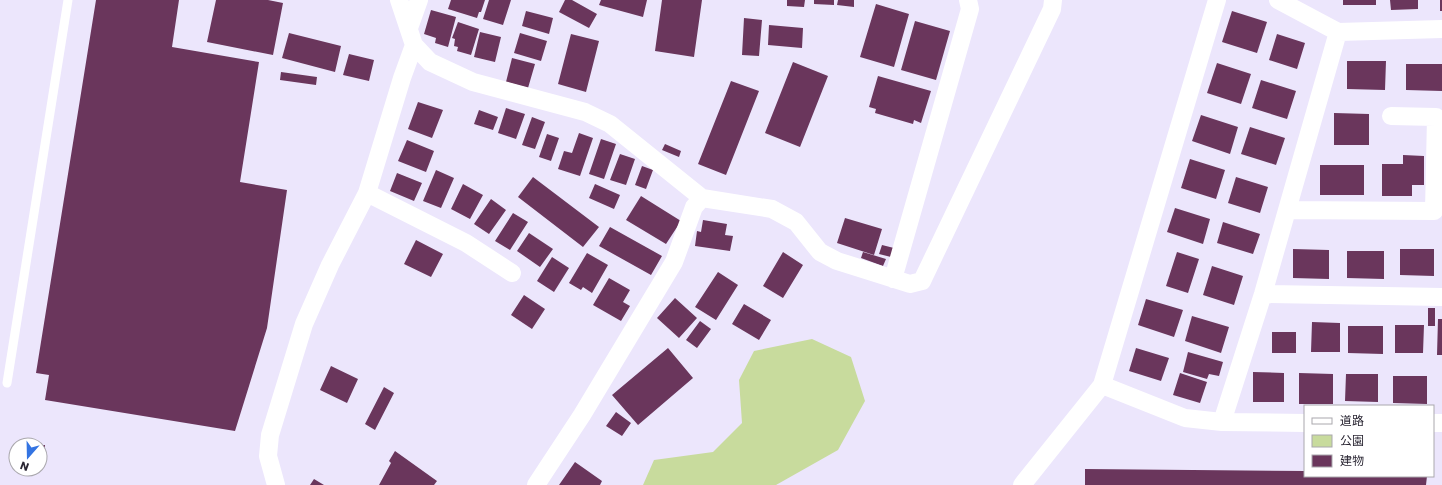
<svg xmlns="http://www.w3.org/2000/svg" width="1442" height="485" font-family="Poppins,'Noto Sans JP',sans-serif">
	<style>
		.green { fill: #c8db9d }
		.building { fill: #6a365c }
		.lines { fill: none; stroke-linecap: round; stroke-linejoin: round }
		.lane { stroke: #fff; stroke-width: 9 }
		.street { stroke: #fff; stroke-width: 18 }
	</style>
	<rect width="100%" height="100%" fill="#ece6fc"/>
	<path class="green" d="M812,339L851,357L865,401L838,450L776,485H643L654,460L713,452L742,423L739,380L754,351Z"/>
	<path class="building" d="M96,0H179L172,47L259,62L240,182L287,190L267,328L235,431L45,400L49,375L36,373Z
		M216,0H268L283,3L273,55L207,42Z
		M451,0H485L481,12H479L477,18L448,9Z
		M489,0H511L503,25L483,19Z
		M565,0H572L597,14L589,28L559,12Z
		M601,0H647L643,17L599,5Z
		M662,0H702L694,57L655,51Z
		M787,0H805L804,7L787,6Z
		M814,0H834V5L814,4Z
		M838,0H854V7L837,5Z
		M1343,0H1376V5H1343Z
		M1390,0H1418V9L1391,10Z
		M1440,0H1442V11H1440Z
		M876,4L909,14L894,67L860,57Z
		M431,10L456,17L448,47L435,43L436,38L424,34Z
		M526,11L553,18L549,34L522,26Z
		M1232,11L1267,22L1257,53L1222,42Z
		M744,18L762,20L759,56L742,55Z
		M915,21L950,31L936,80L901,70Z
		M458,22L479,29L471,55L457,51L458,47L454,46L455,39L452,38Z
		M769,25L803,28L802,48L768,45Z
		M480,32L501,37L495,62L474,57Z
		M289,33L341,46L335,72L282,58Z
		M520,33L547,41L541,61L514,53Z
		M571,34L599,41L586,92L558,84Z
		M1277,34L1305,43L1297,69L1269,60Z
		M349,54L374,60L369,81L343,75Z
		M512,58L535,64L528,88L506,82Z
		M1347,61H1386L1385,90L1347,89Z
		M793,62L828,76L800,147L765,133Z
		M1217,63L1251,74L1241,104L1207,93Z
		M1406,64H1442V91L1406,90Z
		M281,72L317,77L316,85L280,80Z
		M878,76L931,91L921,123L914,120L913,124L875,113L876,109L869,107Z
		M1261,80L1296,91L1287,119L1252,108Z
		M731,81L759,91L726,175L698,164Z
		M418,102L443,110L432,138L408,129Z
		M506,108L525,114L516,139L498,133Z
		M479,110L498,117L493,130L474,124Z
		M1334,113L1369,114V145H1334Z
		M1201,115L1238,127L1230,154L1192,141Z
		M532,117L545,122L535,149L522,145Z
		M1250,127L1285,138L1276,165L1241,154Z
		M579,133L593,138L580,176L558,169L564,151L572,153Z
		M547,134L559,138L551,161L539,157Z
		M601,139L616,144L604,179L589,174Z
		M407,140L434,151L426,172L398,161Z
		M665,144L681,151L679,157L662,150Z
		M620,154L635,159L626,185L610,180Z
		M1403,155L1424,156V185H1412V196H1382V164H1403Z
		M1190,159L1225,170L1216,199L1181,188Z
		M1320,165H1364V195H1320Z
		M642,166L653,170L646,189L635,185Z
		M436,170L454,178L441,208L423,201Z
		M397,173L422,183L414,201L390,191Z
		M533,177L599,227L583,247L518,197Z
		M1236,177L1268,187L1260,213L1228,203Z
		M463,184L483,195L470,219L451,209Z
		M595,184L620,195L614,209L589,198Z
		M641,196L681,221L666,244L626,220Z
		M491,199L506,210L489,234L474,224Z
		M1175,208L1210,219L1203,244L1167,232Z
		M513,213L528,222L510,250L495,241Z
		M845,218L882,229L874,255L837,243Z
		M703,220L727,224L725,235L733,236L730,251L695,246L697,231L701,232Z
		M1223,222L1260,234L1253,254L1217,243Z
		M610,227L662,256L651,275L599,246Z
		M529,233L553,249L540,267L517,251Z
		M416,240L443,254L431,277L404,264Z
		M882,245L894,248L891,257L879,254Z
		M1293,249L1329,250V279L1293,278Z
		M1400,249H1434V276L1400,275Z
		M1347,251H1384V279L1347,278Z
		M783,252L803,265L783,298L763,286Z
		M863,252L886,259L883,266L861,258Z
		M1177,252L1199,259L1188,293L1166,286Z
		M587,253L608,265L592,293L583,287L581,290L569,283Z
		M552,257L569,268L554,292L537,281Z
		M1212,266L1243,276L1234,305L1203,295Z
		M718,272L738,285L716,320L695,307Z
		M609,278L630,290L623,302L630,306L621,321L593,305Z
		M524,295L545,309L532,329L511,315Z
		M675,298L697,318L679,338L657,318Z
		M1146,299L1183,310L1174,337L1138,325Z
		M744,304L771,320L759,340L732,324Z
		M1428,308H1435V326H1428Z
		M1192,316L1229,327L1221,353L1185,341Z
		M1438,319H1442V355H1437Z
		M700,321L711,329L697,348L686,340Z
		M1312,322L1340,323V352H1311Z
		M1395,325H1424L1423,353H1395Z
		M1348,326H1383V354L1348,353Z
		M1272,332H1296V353H1272Z
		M668,348L693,378L638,425L612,395Z
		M1136,348L1169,358L1161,381L1129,371Z
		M1188,352L1223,362L1219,376L1209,374L1207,379L1183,372Z
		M331,366L358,379L347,403L320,390Z
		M1253,372L1284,373V402H1253Z
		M1180,373L1207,382L1200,403L1173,395Z
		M1299,373L1333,374V404H1299Z
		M1346,374H1378V402L1345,401Z
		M1393,376H1427V404L1393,403Z
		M384,387L394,393L375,430L365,424Z
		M616,412L631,423L622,436L606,426Z
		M40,445H45L44,456H40Z
		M395,451L437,481L434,485H379L391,463L389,461Z
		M575,462L602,481L600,485H559Z
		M1085,469L1305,471V476H1427L1426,485H1085Z
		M314,479L324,485H310Z"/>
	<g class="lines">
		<path class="lane" d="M7,383L68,0"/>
		<path class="street" d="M399,0L414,45L430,62L473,82L585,112L610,124L702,198
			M409,28L419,0
			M1338,32L1442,29
			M367,193L466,243L512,273
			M1287,210L1434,211L1436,117L1391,116
			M893,279L970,9L968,0
			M1263,294L1442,297
			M1102,385L1185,418L1222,422L1305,423
			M1222,422L1263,294L1338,32L1278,0
			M1433,423H1442
			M276,485L268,456L270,435L304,324L330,265L367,193L402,78L414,45
			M536,485L582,415L674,262L694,207L702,198L772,209L796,222L820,252L837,261L910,284L922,281L1052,9L1053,0
			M1022,485L1102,385L1217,0"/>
	</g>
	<rect x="1304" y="405" width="130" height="72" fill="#ffffff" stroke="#aaa8ad"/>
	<rect x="1312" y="418" width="20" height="6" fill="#ffffff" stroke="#aaa8ad"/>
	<text x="1340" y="425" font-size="12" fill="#2a2633">道路</text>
	<rect x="1312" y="435" width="20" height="12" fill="#c8db9d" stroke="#aaa8ad"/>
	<text x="1340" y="445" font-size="12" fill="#2a2633">公園</text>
	<rect x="1312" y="455" width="20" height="12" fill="#6a365c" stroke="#aaa8ad"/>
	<text x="1340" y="465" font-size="12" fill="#2a2633">建物</text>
	<g transform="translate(28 457) rotate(200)"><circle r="19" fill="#ffffff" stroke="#aaa8ad"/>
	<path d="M0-3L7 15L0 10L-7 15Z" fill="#3474e2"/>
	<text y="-6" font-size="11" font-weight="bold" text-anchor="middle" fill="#2a2633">N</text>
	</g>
</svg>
